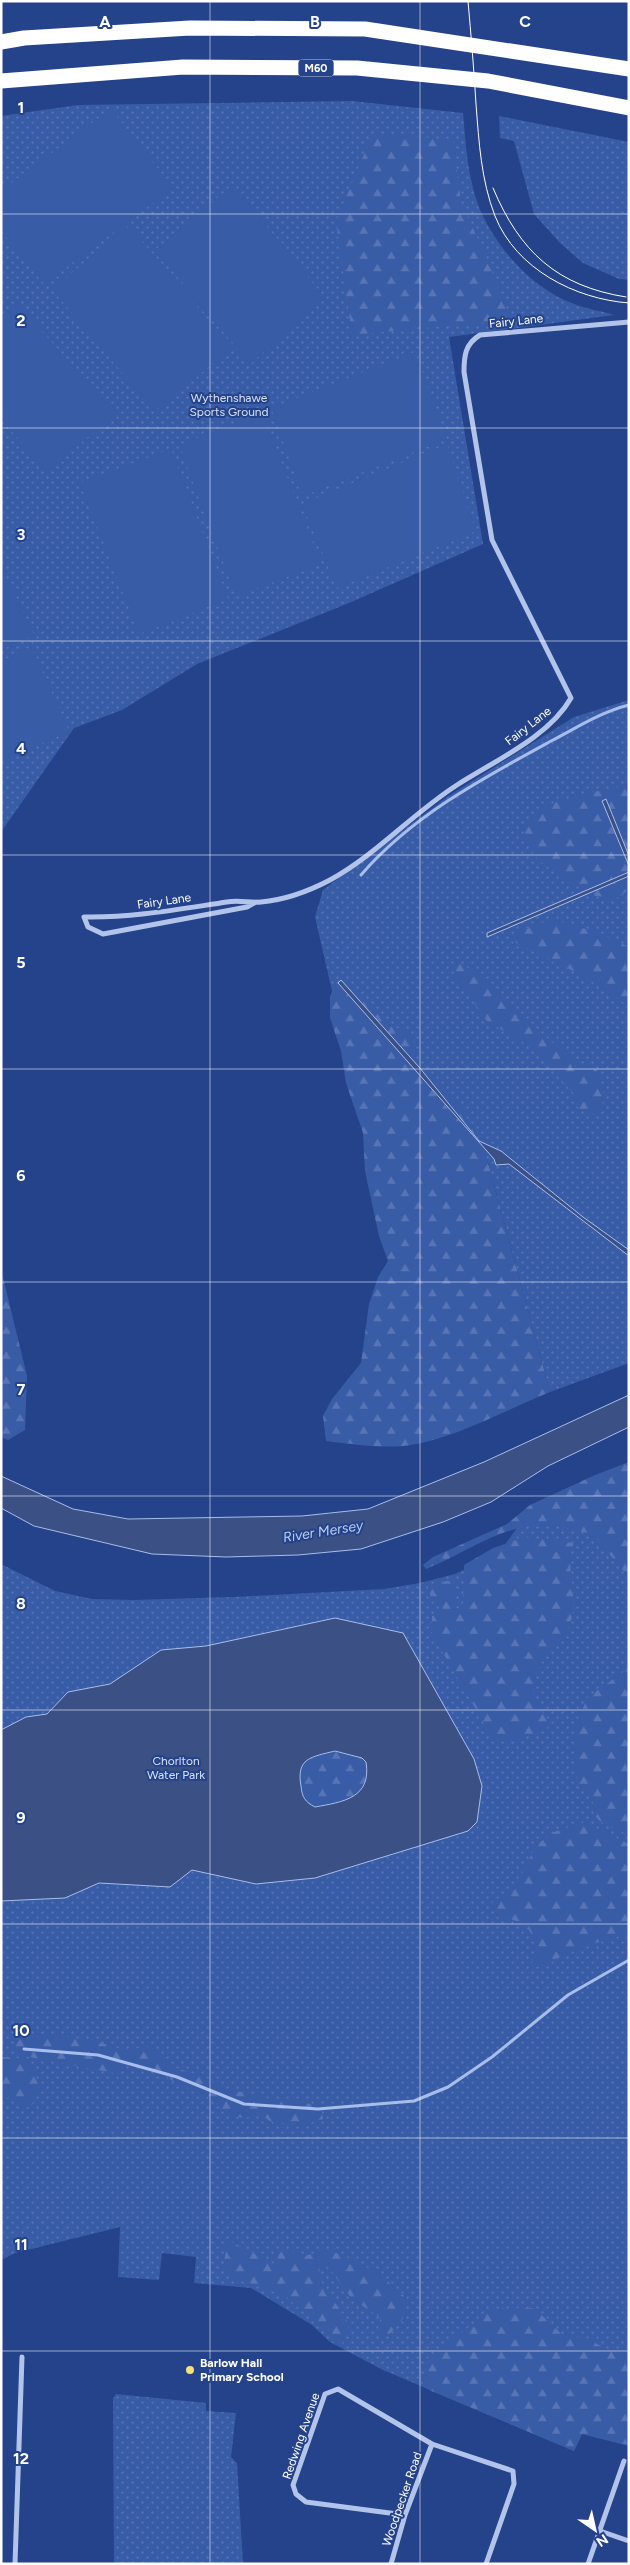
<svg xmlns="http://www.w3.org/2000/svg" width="630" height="2565" font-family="Figtree,sans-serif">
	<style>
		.grass { fill: url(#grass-dots) }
		.forest { fill: url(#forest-firs) }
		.pitch { fill: #395ca7 }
		.water { fill: #3b5186; stroke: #a7bdeb; fill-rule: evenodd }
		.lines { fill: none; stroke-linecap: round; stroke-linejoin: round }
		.stream { stroke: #a7bdeb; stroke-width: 3 }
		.street { stroke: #b3c4ea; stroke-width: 5 }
		.highway { stroke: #fff; stroke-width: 15 }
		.tram { stroke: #fff; stroke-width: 1 }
		.grid { fill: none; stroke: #fff; stroke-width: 1; stroke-opacity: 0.55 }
		.poi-dot { fill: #f4e177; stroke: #25438b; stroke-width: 2 }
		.labels { text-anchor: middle; stroke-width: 4; stroke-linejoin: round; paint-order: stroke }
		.shield { fill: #25438b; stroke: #bec7dc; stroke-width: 1 }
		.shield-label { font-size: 11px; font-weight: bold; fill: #fff }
		.street-label { font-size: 12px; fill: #fff; stroke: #25438b }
		.park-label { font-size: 12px; fill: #d7e1f8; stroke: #25438b }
		.poi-label { font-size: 12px; font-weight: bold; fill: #fff; stroke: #25438b; text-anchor: start }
		.water-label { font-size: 14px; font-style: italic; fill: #becff1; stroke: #25438b }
		.grid-label { font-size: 16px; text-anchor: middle; font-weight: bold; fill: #fff; stroke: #25438b; stroke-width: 4; stroke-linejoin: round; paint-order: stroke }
	</style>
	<defs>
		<pattern id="grass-dots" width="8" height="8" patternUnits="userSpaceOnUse" patternTransform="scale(1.25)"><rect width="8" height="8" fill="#395ca7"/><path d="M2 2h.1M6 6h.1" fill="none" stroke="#5774b4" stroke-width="1.8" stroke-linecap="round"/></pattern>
		<pattern id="forest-firs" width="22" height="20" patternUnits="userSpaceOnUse" patternTransform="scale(1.25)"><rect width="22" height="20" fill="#395ca7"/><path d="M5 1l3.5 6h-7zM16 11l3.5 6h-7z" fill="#5774b4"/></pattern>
	</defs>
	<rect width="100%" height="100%" fill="#25438b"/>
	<path class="grass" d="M352,101L463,113C466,147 468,183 482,214C499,251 535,290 574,304C587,309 601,311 614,315L449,337L483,544L349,603L197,664L122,710L74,728L1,832V116L78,105Z
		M499,116L629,142V280L619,279L583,263L560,243L534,214L514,141L500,138Z
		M629,700V1363L550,1392L487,1159L332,991L315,917L323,890L447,797L574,717Z
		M629,1463V2446L582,2434L574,2451L383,2370L330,2342L312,2325L251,2288L194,2283L196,2257L162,2253L159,2280L118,2277L120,2227L15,2253L1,2260V1564L55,1591L92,1599L134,1600L233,1597L384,1589L420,1583L455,1574L474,1565L504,1546L524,1518Z
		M116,2394L206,2403V2411L236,2413L231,2457L237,2463L243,2564H114L113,2398Z"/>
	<path class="forest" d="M373,133L453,140L461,203L489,263L511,320L352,335L336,221Z
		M629,785V889C623,894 617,900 609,900C595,900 548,869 538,859C533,853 528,846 524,840C525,832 524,824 530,817C545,799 605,790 629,785Z
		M558,921L596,932L629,947V1006L582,975L516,943L515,937C527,924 541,922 558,921Z
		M453,959C464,966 475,972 485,980C523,1011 551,1052 597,1070L604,1095L601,1110L596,1114L579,1110L573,1093L549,1066L523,1042L487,1021L457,980Z
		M339,979L356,989L389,1024L405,1032L416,1046L413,1059L463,1110L487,1159L550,1392C505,1410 451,1441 403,1446C377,1448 352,1444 326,1441L323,1416L332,1399L361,1363L369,1304L378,1277L388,1261L379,1236L365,1171L363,1133L346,1083L341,1051L330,1018V996Z
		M1,1269L27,1376L25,1430L8,1440L1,1437Z
		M629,1462V1578L593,1534C577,1531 559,1525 543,1525C501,1525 464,1554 426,1569L423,1565L433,1557L507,1524L530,1505L595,1475Z
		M525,1537L574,1543C563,1563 581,1599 569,1626C560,1647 535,1660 533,1685C532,1702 542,1712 553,1725L523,1738L495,1742L432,1634V1616L440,1613L439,1603L432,1601L428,1587L453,1579L456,1608H463L464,1565L493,1548Z
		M629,1668V1835C610,1826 590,1824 593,1800L578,1785L574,1747L577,1721L588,1697Z
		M335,1751L362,1758L366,1762C372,1798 344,1801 315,1807C305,1802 302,1797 301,1786C296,1758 311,1757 335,1751Z
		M588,1821L599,1830L629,1844V1933L586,1946L527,1971L538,1953C531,1925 524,1920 496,1917L492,1903L516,1886L536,1845L554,1832Z
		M55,2035L98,2042L124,2050L148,2047L160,2051L173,2067L201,2076L223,2088L271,2099H292L321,2107L323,2119L306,2124L271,2122L260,2114L245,2118L230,2116L210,2098L176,2083L162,2073L127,2064L114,2073L24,2056L13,2050L14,2040Z
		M1,2057L18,2058L30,2062C37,2080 44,2089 31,2106L21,2109L9,2097L1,2100Z
		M228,2240L276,2265L275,2252L290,2251L305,2256L327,2249C359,2262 380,2272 405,2297L403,2319L388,2336L381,2335L377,2331L381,2318L352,2299L329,2268L320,2262L319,2278L347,2321L349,2332L341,2345L284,2295L230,2276L223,2267Z
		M534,2308L564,2336L587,2338L606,2349L629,2350V2445L582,2434L574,2451L429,2390L421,2383L426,2373L424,2361L493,2309Z"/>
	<path class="pitch" d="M111,109L173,188L44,284L1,230V191Z
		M233,185L325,298L250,364L155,250Z
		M129,226L232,348L154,411L52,289Z
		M18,304L115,414L47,472L1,419V318Z
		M415,352L447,439L303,496L271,408Z
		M262,412L321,564L236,596L179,445Z
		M447,444L476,531L337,588L302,504Z
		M171,449L228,599L139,634L80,483Z
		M1,565L34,635L1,650Z
		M31,647L69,731L1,762V661Z"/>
	<path class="water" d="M606,799L629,856V866L602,801Z
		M629,872V876L487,937V933Z
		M341,980L419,1067L479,1141L501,1151L583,1217L629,1250V1256L509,1164L496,1165L494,1159L338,983Z
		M629,1395V1427L548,1466L491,1502L443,1522L361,1549L298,1555L226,1557L152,1554L34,1526L1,1508V1476L73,1509L128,1519L302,1516L368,1509L484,1462Z
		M335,1618L403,1633L474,1759L482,1786L477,1822L468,1831L315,1878L256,1884L192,1870L170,1887L99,1883L65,1898L1,1901V1730L26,1717L47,1714L68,1692L110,1684L161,1650L206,1646ZM335,1751L362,1758L366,1762C372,1798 343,1802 315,1807C305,1802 302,1797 301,1786C296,1758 311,1757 335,1751Z"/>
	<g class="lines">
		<path class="stream" d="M361,875C413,815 485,777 553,740C578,727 601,712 629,705
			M24,2049L98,2055L177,2077L244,2104L318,2109L414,2101L448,2087L492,2057L568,1995L629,1960"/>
		<path class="street" d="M256,902L247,907L103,934L88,927L84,917C132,918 180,909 227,902C239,900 250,903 261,902C284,900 309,891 330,880C376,855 413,813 457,785C494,761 549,737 571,698L492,540L464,372C464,356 465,344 480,335L629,322
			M405,2515L306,2502L296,2494L293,2485L325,2394L338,2389L432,2444
			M600,2531L629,2541
			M15,2564L22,2357
			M391,2564L405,2515L432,2444L513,2471L514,2484L486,2564
			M588,2564L624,2461"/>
		<path class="highway" d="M1,42L24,38L190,28L365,29L629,69
			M1,81L183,67L357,68L488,81L629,108"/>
		<path class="tram" d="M468,1C471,35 474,70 476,104C479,142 481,180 495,216C516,269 575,299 629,303
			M493,188C520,252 557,286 626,297"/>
	</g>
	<path class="grid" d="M210,1V2564M420,1V2564M1,214H629M1,428H629M1,641H629M1,855H629M1,1069H629M1,1282H629M1,1496H629M1,1710H629M1,1924H629M1,2138H629M1,2351H629"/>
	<circle class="poi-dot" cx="190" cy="2370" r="5"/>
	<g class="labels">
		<rect class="shield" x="298.5" y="59.5" width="35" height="17" rx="4"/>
		<g class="shield-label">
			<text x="316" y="72">M60</text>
		</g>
		<g class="street-label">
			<text transform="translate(516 321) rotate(-6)" y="4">Fairy Lane</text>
			<text transform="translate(528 726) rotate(-38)" y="4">Fairy Lane</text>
			<text transform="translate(164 901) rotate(-8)" y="4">Fairy Lane</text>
			<text transform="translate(301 2436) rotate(-71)" y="4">Redwing Avenue</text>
			<text transform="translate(402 2499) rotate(-71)" y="4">Woodpecker Road</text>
		</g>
		<g class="park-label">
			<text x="229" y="402">Wythenshawe<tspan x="229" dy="14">Sports Ground</tspan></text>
			<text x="176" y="1765">Chorlton<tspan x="176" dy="14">Water Park</tspan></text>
		</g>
		<g class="poi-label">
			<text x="200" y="2367">Barlow Hall<tspan x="200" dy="14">Primary School</tspan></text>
		</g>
		<g class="water-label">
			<text transform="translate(323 1531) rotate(-9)" y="5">River Mersey</text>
		</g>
	</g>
	<g class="grid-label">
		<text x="105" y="27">A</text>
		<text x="315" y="27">B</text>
		<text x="525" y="27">C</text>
		<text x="21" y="113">1</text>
		<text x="21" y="326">2</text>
		<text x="21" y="540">3</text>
		<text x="21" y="754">4</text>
		<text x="21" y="968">5</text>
		<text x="21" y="1181">6</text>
		<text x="21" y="1395">7</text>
		<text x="21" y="1609">8</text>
		<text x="21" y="1823">9</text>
		<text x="21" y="2036">10</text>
		<text x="21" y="2250">11</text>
		<text x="21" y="2464">12</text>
	</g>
	<rect width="630" height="2565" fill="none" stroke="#ffffff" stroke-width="5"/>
	<g transform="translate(595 2530) rotate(146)" stroke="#25438b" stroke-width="4" paint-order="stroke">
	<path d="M0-4L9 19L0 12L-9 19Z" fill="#ffffff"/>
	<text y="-8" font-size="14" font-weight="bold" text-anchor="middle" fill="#ffffff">N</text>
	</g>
</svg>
